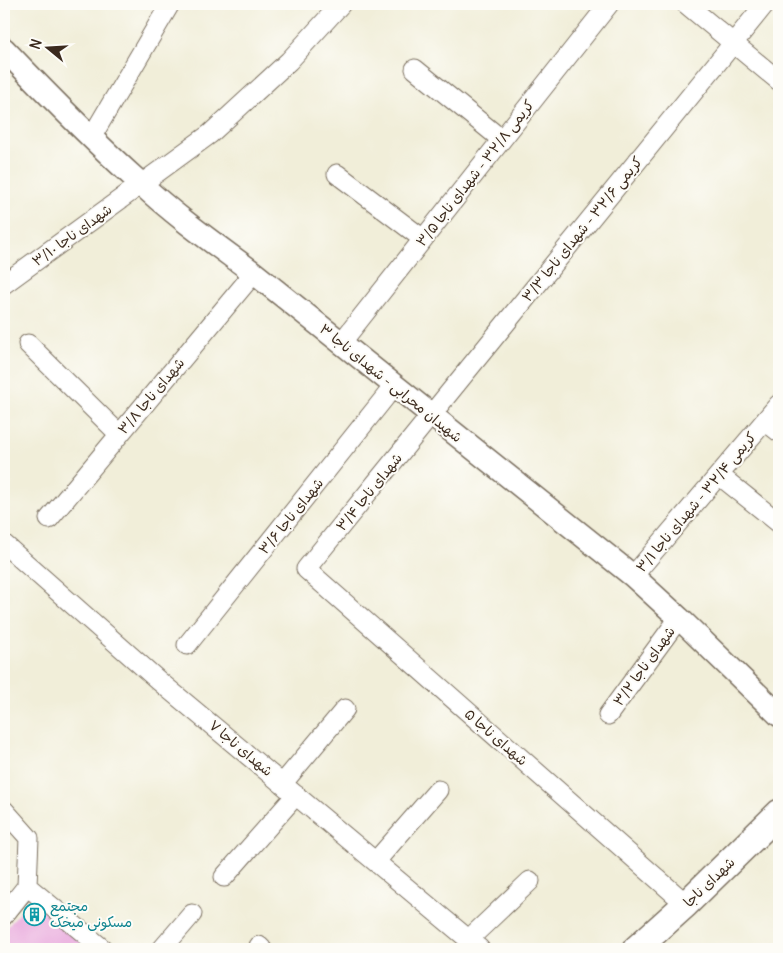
<svg xmlns="http://www.w3.org/2000/svg" width="783" height="953" font-family="Delius,'Playpen Sans Arabic',sans-serif">
	<style>
		.building { fill: #e9aade }
		.lines { fill: none; stroke-linecap: round; stroke-linejoin: round }
		.minor-casing { stroke: #7b6f5f; stroke-width: 21 }
		.tertiary-casing { stroke: #7b6f5f; stroke-width: 25 }
		.secondary-casing { stroke: #7b6f5f; stroke-width: 29 }
		.minor { stroke: #fff; stroke-width: 19 }
		.tertiary { stroke: #fff; stroke-width: 22 }
		.secondary { stroke: #fff; stroke-width: 26 }
		.labels { text-anchor: middle; stroke-width: 4; stroke-linejoin: round; paint-order: stroke }
		.street-label { font-size: 14px; fill: #3b2a1e; stroke: #fdfcf7 }
		.culture-label { font-size: 14px; fill: #0d838f; stroke: #fdfcf7; text-anchor: start }
	</style>
	<rect width="100%" height="100%" fill="#fdfcf7"/>
	<filter id="ink" filterUnits="userSpaceOnUse"><feTurbulence type="fractalNoise" baseFrequency=".02" numOctaves="2"/><feDisplacementMap in="SourceGraphic" scale="10" xChannelSelector="R" yChannelSelector="G"/><feConvolveMatrix kernelMatrix="1 2 1 2 8 2 1 2 1" color-interpolation-filters="sRGB"/></filter>
	<filter id="wash" filterUnits="userSpaceOnUse"><feTurbulence type="fractalNoise" baseFrequency=".0096" numOctaves="4" result="noise"/><feDisplacementMap in="SourceGraphic" scale="20" xChannelSelector="R" yChannelSelector="G"/><feGaussianBlur stdDeviation="1.12" result="paint"/><feColorMatrix in="noise" values="0 0 0 0 0 0 0 0 0 0 0 0 0 0 0 0 0 1.4 0 .05"/><feComposite in="paint" operator="in"/></filter>
	<g filter="url(#wash)">
		<rect width="100%" height="100%" fill="#f1eed9"/>
		<g id="blocks">
			<path class="building" d="M31,898L93,949H4V931Z"/>
		</g>
	</g>
	<g filter="url(#ink)">
		<use href="#blocks" fill-opacity="0" stroke="#7b6f5f" stroke-width="1"/>
		<g class="lines">
			<defs>
				<path id="minor" d="M686,4L779,81
					M415,69L501,139
					M91,138L170,4
					M337,174L423,239
					M4,284L210,134L289,61L341,4
					M341,343L609,4
					M28,344L119,434
					M765,421L779,432
					M719,475L779,523
					M49,519L254,273
					M4,544L159,681L480,949
					M633,576L779,404
					M187,645L394,386
					M608,715L679,618
					M283,783L345,709
					M4,810L29,838L27,886L4,915
					M376,861L438,790
					M224,877L296,795
					M27,886L103,949
					M686,904L306,569L765,4
					M468,940L530,881
					M259,946L262,949
					M162,949L192,914"/>
				<path id="tertiary" d="M4,49C48,95 93,141 140,183C175,216 215,244 254,273L633,576L679,618L779,715"/>
				<path id="secondary" d="M636,949L686,904L779,813"/>
			</defs>
			<use href="#minor" class="minor-casing"/>
			<use href="#tertiary" class="tertiary-casing"/>
			<use href="#secondary" class="secondary-casing"/>
			<use href="#minor" class="minor"/>
			<use href="#tertiary" class="tertiary"/>
			<use href="#secondary" class="secondary"/>
		</g>
	</g>
	<defs>
		<symbol id="building-ring" viewBox="-11 -11 22 22"><circle r="9.5" fill="#fdfcf7" stroke="#0f9aa8" stroke-width="1.5"/><path d="M-4-6H4V6H1V3H-1V6H-4ZM-2.5-4.3h1.7v1.8h-1.7ZM.8-4.3h1.7v1.8H.8ZM-2.5-1h1.7V.8h-1.7ZM.8-1h1.7V.8H.8Z" fill="#0f9aa8"/></symbol>
	</defs>
	<g fill-rule="evenodd">
		<use href="#building-ring" x="22" y="902" width="25" height="25"/>
	</g>
	<g class="labels">
		<g class="street-label">
			<text transform="translate(475 173) rotate(-52)" y="5">کریمی ۳۲/۸ - شهدای ناجا ۳/۵</text>
			<text transform="translate(582 229) rotate(-51)" y="5">کریمی ۳۲/۶ - شهدای ناجا ۳/۳</text>
			<text transform="translate(72 235) rotate(-36)" y="5">شهدای ناجا ۳/۱۰</text>
			<text transform="translate(391 383) rotate(39)" y="5">شهیدان محرابی - شهدای ناجا ۳</text>
			<text transform="translate(151 396) rotate(-50)" y="5">شهدای ناجا ۳/۸</text>
			<text transform="translate(369 492) rotate(-51)" y="5">شهدای ناجا ۳/۴</text>
			<text transform="translate(696 502) rotate(-50)" y="5">کریمی ۳۲/۴ - شهدای ناجا ۳/۱</text>
			<text transform="translate(291 516) rotate(-51)" y="5">شهدای ناجا ۳/۶</text>
			<text transform="translate(644 666) rotate(-54)" y="5">شهدای ناجا ۳/۲</text>
			<text transform="translate(496 737) rotate(41)" y="5">شهدای ناجا ۵</text>
			<text transform="translate(241 748) rotate(40)" y="5">شهدای ناجا ۷</text>
			<text transform="translate(709 882) rotate(-44)" y="5">شهدای ناجا</text>
		</g>
		<g class="culture-label">
			<text x="50" y="911">مجتمع<tspan x="50" dy="16">مسکونی میخک</tspan></text>
		</g>
	</g>
	<rect width="783" height="953" fill="none" stroke="#fdfcf7" stroke-width="20"/>
	<g transform="translate(48 48) rotate(288)" stroke="#fdfcf7" stroke-width="4" paint-order="stroke">
	<path d="M0-4L9 19L0 12L-9 19Z" fill="#3b2a1e"/>
	<text y="-8" font-size="14" font-weight="bold" text-anchor="middle" fill="#3b2a1e">N</text>
	</g>
</svg>
